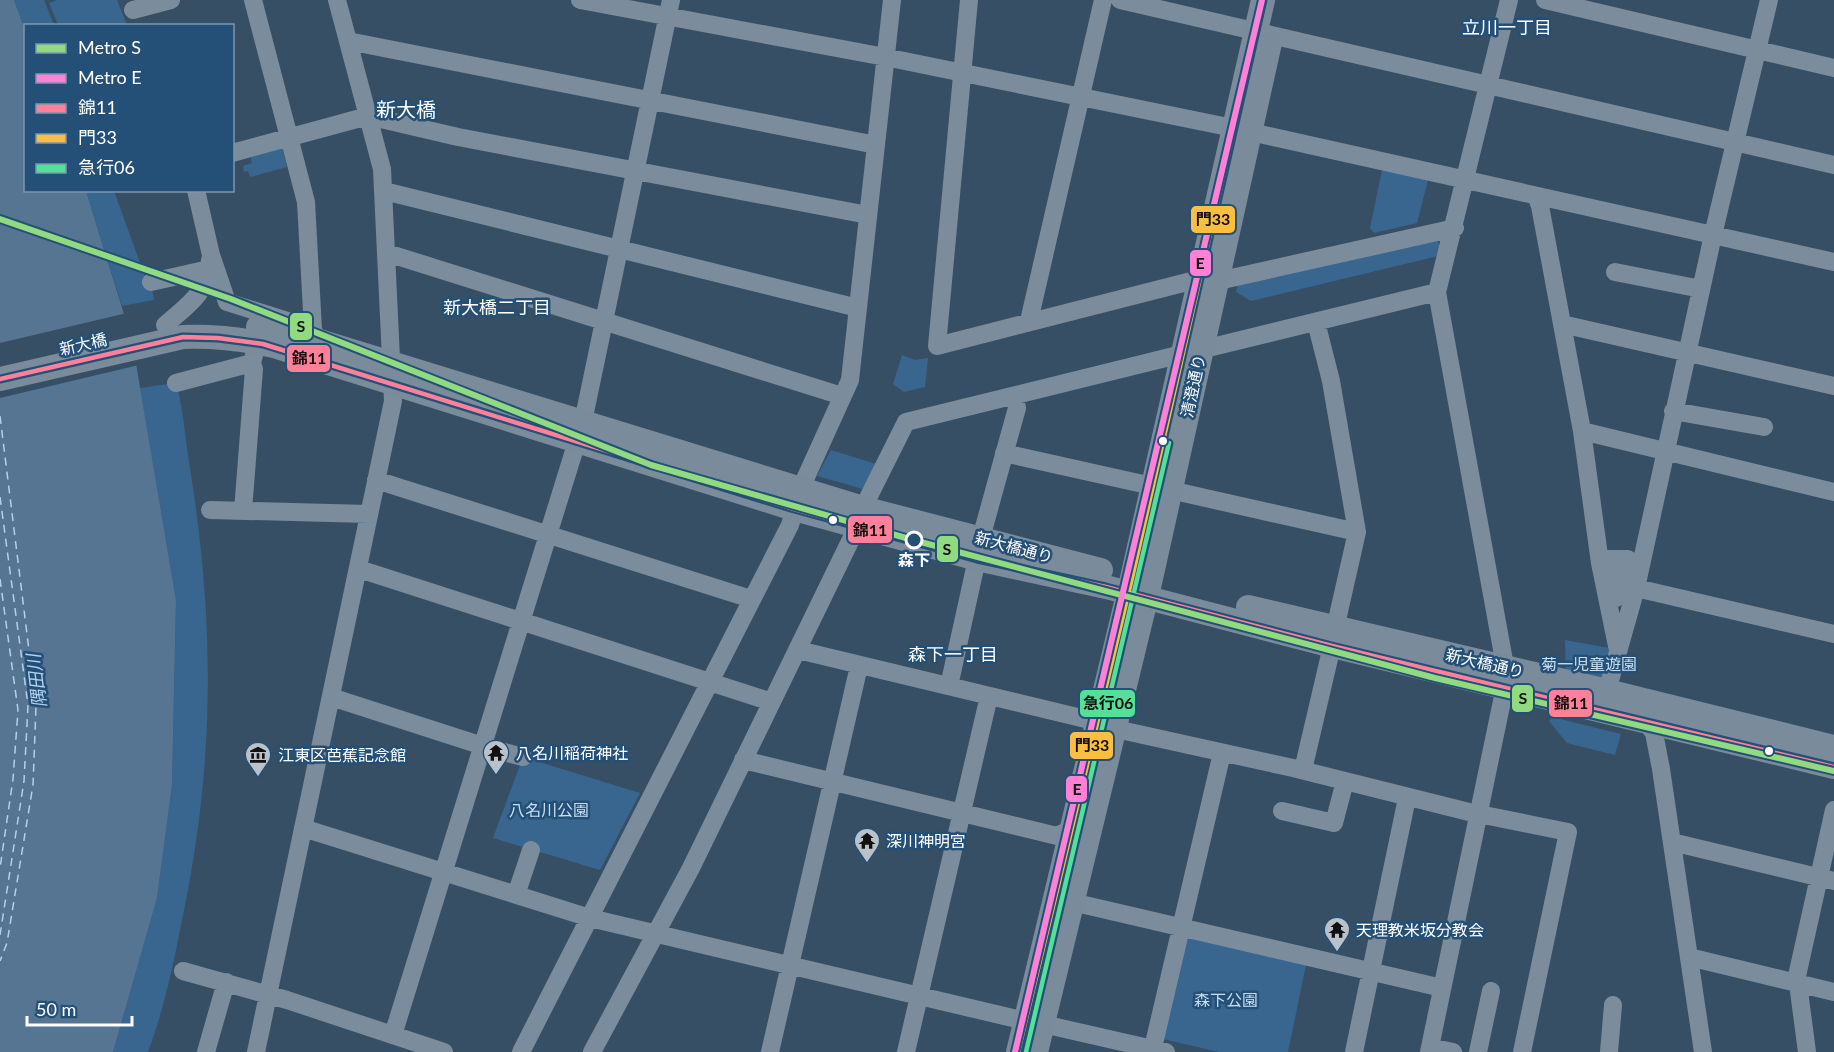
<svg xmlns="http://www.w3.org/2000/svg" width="1834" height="1052" font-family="Lato,'Noto Sans JP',sans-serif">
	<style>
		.green { fill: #38668f }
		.water { fill: #567592 }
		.pier { fill: #374f65 }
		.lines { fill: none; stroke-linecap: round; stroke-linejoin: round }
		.ferry { stroke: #b1d1ec; stroke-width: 1.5; stroke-dasharray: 8 6; stroke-linecap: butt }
		.minor { stroke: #7b8d9c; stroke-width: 18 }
		.major { stroke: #7a8b9b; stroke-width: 24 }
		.bus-1-casing { stroke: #245078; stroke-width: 9 }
		.bus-2-casing { stroke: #245078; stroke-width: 9 }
		.bus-3-casing { stroke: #245078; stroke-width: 9 }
		.bus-1 { stroke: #ff8098; stroke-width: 4.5 }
		.bus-2 { stroke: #fbbe40; stroke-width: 4.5 }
		.bus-3 { stroke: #53e098; stroke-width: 4.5 }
		.metro-1-casing { stroke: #245078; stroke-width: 10 }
		.metro-2-casing { stroke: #245078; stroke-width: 10 }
		.metro-1 { stroke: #91da80; stroke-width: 6 }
		.metro-2 { stroke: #ff80d5; stroke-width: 6 }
		.bus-dot { fill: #fff; stroke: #245078; stroke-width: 2 }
		.stop-dot { fill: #245078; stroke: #fff; stroke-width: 3 }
		.labels { text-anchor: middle; stroke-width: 5; stroke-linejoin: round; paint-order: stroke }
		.street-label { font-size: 16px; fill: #fff; stroke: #245078 }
		.stop-label { font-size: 16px; font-weight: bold; fill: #fff; stroke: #245078 }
		.park-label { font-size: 16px; fill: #c8dff3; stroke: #245078 }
		.poi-label { font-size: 16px; fill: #fff; stroke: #245078; text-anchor: start }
		.neighbourhood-label { font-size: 18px; fill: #fff; stroke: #245078 }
		.water-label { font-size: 18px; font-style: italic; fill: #b1d1ec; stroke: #245078 }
		.quarter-label { font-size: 20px; fill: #fff; stroke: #245078 }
		.line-badge { stroke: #245078; stroke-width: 2 }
		.pale-badge-label { font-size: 16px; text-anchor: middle; font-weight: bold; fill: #111 }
	</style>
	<rect width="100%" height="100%" fill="#374f65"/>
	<path class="green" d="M14,0H44L54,25L26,26L25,30Z
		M57,0H117L127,25H58L49,3Z
		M282,148L287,167L250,177L248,171L244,172L243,166L252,163L250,154Z
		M1382,170L1428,180L1417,223L1374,233L1370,228Z
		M86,191H114L147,282H151L154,300L122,306Z
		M1436,238L1440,245L1438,256L1251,301L1236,292L1238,283Z
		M902,355L915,360L928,358L925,387L904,392L893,384Z
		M176,383C184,411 185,440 190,468C215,625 215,764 182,920C173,966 164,1009 148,1052H113L157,898L172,785L176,600L140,388Z
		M831,450L876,464L863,489L817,476Z
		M1565,640L1615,649L1606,688L1566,679Z
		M1552,717L1621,734L1615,755L1567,743L1549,721Z
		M523,757L640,793L600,870L493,838Z
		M1190,938L1306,965L1288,1052H1219L1163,1039L1186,942Z"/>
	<path class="water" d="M0,0H14L25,30L26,190L86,191L132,340L176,600L172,785L157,898L113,1052H0Z"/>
	<path class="pier" d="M127,313L139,365L0,398V343Z"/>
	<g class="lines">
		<path class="ferry" d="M0,416L36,707L33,785L7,943L0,961
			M0,497L28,705L24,781L0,935
			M0,579L18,710L13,779L0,868"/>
		<path class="minor" d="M253,0L306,202L313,329
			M580,0L885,57L1233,128L1834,262
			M969,0L937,346L1199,279
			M1120,0L1834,165
			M1545,0L1834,68
			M133,10L171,0
			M348,41L876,145
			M232,153L368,116L458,137L868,215
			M196,190L211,255L227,302L313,329L316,338
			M384,191L858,308
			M1536,196L1540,206L1582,431L1600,563L1617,646
			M387,253L842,396
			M1615,272L1701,289
			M1218,281L1455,228
			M151,282L209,269
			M1029,321L1103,0
			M1316,322L1331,381L1357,532L1335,629
			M1562,324L1834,386
			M165,325C190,303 206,295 210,260
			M1200,350L1437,292
			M176,383L252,363
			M1673,411L1764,427
			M1582,431L1834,492
			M1004,453L1152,486
			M376,480L751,599
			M1170,490L1357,532
			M863,508L906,422L1182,354
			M210,510L369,514
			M243,511L254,369L252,363L257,343
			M981,538L1017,408L1015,397
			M1608,559H1628L1616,598Z
			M359,569L772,702
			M1636,588L1834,634
			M798,650L1098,722
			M949,686L977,559
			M1607,691L1636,588L1713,235L1769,0
			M331,697L483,746
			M1646,722L1654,733L1661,769L1703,1052
			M1116,729L1293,768L1469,812L1568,832L1522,1052
			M492,749L523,757
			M743,760L1057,836L1073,828
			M1303,770L1332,646
			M1282,811L1334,823L1345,781
			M303,828L590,918L1025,1021
			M1672,842L1834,881
			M516,895L531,850
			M1072,902L1442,988
			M1689,957L1834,992
			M183,971L287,1000L444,1052
			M1043,1024L1166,1052
			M393,1035L583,422L671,0
			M1430,1047L1453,1052
			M206,1052L226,982
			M256,1052L393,401L382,169L337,0
			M521,1052L790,525L801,488L850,380L892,0
			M592,1052L691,868L857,527
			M770,1052L859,666
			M906,1052L989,696
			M1152,1052L1222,753
			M1354,1052L1407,798
			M1429,1052L1507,677L1437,292L1509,0
			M1478,1052L1491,991
			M1609,1052L1613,1005
			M1807,1052L1797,976L1834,810"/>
		<path class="major" d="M258,327L316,340L863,508L1101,570
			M0,379L183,337C215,336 243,339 274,346L794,509L977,559L1106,587L1332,646L1834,767
			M1248,607L1607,691L1834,747
			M1018,1052L1132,578L1263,0
			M1036,1052L1150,583L1270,43"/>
		<defs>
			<path id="bus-1" d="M0,379L183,337L218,338L263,344L794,509L977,559L1106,587L1332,646L1834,767"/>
			<path id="bus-2" d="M1018,1052L1132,578L1263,0"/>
			<path id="bus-3" d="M1026,1052L1169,443"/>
		</defs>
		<use href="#bus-1" class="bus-1-casing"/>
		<use href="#bus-2" class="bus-2-casing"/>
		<use href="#bus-3" class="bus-3-casing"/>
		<use href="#bus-1" class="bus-1"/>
		<use href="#bus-2" class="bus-2"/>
		<use href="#bus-3" class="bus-3"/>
		<defs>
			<path id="metro-1" d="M0,219L231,299L651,465L913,540L1435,678L1834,771"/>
			<path id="metro-2" d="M1015,1052L1262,0"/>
		</defs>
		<use href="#metro-1" class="metro-1-casing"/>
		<use href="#metro-2" class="metro-2-casing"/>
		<use href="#metro-1" class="metro-1"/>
		<use href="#metro-2" class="metro-2"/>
	</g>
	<defs>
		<symbol id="temple-pin" viewBox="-11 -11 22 30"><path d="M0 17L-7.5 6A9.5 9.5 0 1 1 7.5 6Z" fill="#b9c1c9" stroke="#245078"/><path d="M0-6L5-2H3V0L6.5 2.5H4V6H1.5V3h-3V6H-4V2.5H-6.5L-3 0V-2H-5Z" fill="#111"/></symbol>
		<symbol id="museum-pin" viewBox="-11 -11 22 30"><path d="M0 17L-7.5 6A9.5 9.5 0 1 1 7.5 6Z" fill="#b9c1c9" stroke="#245078"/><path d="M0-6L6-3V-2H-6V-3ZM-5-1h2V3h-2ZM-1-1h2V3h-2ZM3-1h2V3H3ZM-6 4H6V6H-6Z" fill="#111"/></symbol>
	</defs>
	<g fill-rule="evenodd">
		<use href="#temple-pin" x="481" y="738" width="30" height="40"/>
		<use href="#museum-pin" x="243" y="740" width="30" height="40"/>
		<use href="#temple-pin" x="852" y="826" width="30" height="40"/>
		<use href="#temple-pin" x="1322" y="915" width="30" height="40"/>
	</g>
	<g class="bus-dot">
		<circle cx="1163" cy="441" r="5"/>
		<circle cx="833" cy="520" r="5"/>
		<circle cx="1769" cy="751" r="5"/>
	</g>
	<circle class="stop-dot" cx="914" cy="540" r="8"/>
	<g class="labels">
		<g class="street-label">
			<text transform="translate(83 344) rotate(-13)" y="6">新大橋</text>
			<text transform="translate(1193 386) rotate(-78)" y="6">清澄通り</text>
			<text transform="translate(1014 547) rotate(15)" y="6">新大橋通り</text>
			<text transform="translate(1485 663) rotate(13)" y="6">新大橋通り</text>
		</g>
		<g class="stop-label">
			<text x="914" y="566">森下</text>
		</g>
		<g class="park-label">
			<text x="1589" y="670">菊一児童遊園</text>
			<text x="549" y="816">八名川公園</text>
			<text x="1226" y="1006">森下公園</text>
		</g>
		<g class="poi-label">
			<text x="516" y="759">八名川稲荷神社</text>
			<text x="278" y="761">江東区芭蕉記念館</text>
			<text x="886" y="847">深川神明宮</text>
			<text x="1356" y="936">天理教米坂分教会</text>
		</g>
		<g class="neighbourhood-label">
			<text x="1507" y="34">立川一丁目</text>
			<text x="497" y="314">新大橋二丁目</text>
			<text x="953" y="661">森下一丁目</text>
		</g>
		<g class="water-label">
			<text transform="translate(37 681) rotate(-97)" y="6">隅田川</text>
		</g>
		<g class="quarter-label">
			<text x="406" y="117">新大橋</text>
		</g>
	</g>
	<g class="line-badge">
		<rect x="1190" y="205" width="46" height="29" rx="6" fill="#fbbe40"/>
		<rect x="1189" y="249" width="23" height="28" rx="6" fill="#ff80d5"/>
		<rect x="289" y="312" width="24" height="29" rx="6" fill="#91da80"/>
		<rect x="286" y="344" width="45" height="29" rx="6" fill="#ff8098"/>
		<rect x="847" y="515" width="46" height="29" rx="6" fill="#ff8098"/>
		<rect x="936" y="535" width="23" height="28" rx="6" fill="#91da80"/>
		<rect x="1511" y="684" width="23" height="29" rx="6" fill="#91da80"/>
		<rect x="1548" y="689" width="45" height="29" rx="6" fill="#ff8098"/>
		<rect x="1079" y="689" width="57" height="29" rx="6" fill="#53e098"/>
		<rect x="1069" y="731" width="45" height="29" rx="6" fill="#fbbe40"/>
		<rect x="1065" y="775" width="23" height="28" rx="6" fill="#ff80d5"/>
	</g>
	<g class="pale-badge-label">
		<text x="1213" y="225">門33</text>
		<text x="1200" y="269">E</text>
		<text x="301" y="332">S</text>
		<text x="309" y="364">錦11</text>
		<text x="870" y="536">錦11</text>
		<text x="947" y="555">S</text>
		<text x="1523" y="704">S</text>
		<text x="1571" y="709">錦11</text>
		<text x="1108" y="709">急行06</text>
		<text x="1092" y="751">門33</text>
		<text x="1077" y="795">E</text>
	</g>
	<rect x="24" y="24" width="210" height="168" fill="#245078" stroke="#7c96ae" stroke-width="1.5"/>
	<rect x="36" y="44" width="30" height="9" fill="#91da80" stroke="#7c96ae" stroke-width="1.5"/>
	<text x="78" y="54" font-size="18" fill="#ffffff">Metro S</text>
	<rect x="36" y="74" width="30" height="9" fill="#ff80d5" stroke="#7c96ae" stroke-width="1.5"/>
	<text x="78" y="84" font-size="18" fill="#ffffff">Metro E</text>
	<rect x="36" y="104" width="30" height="9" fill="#ff8098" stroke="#7c96ae" stroke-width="1.5"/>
	<text x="78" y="114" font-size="18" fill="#ffffff">錦11</text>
	<rect x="36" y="134" width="30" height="9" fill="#fbbe40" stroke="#7c96ae" stroke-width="1.5"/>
	<text x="78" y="144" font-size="18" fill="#ffffff">門33</text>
	<rect x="36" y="164" width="30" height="9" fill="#53e098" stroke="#7c96ae" stroke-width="1.5"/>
	<text x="78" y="174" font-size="18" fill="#ffffff">急行06</text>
	<path d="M27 1016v9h105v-9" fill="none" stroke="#ffffff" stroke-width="3"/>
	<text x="36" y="1016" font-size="18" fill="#ffffff" stroke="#245078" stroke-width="4.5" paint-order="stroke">50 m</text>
</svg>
